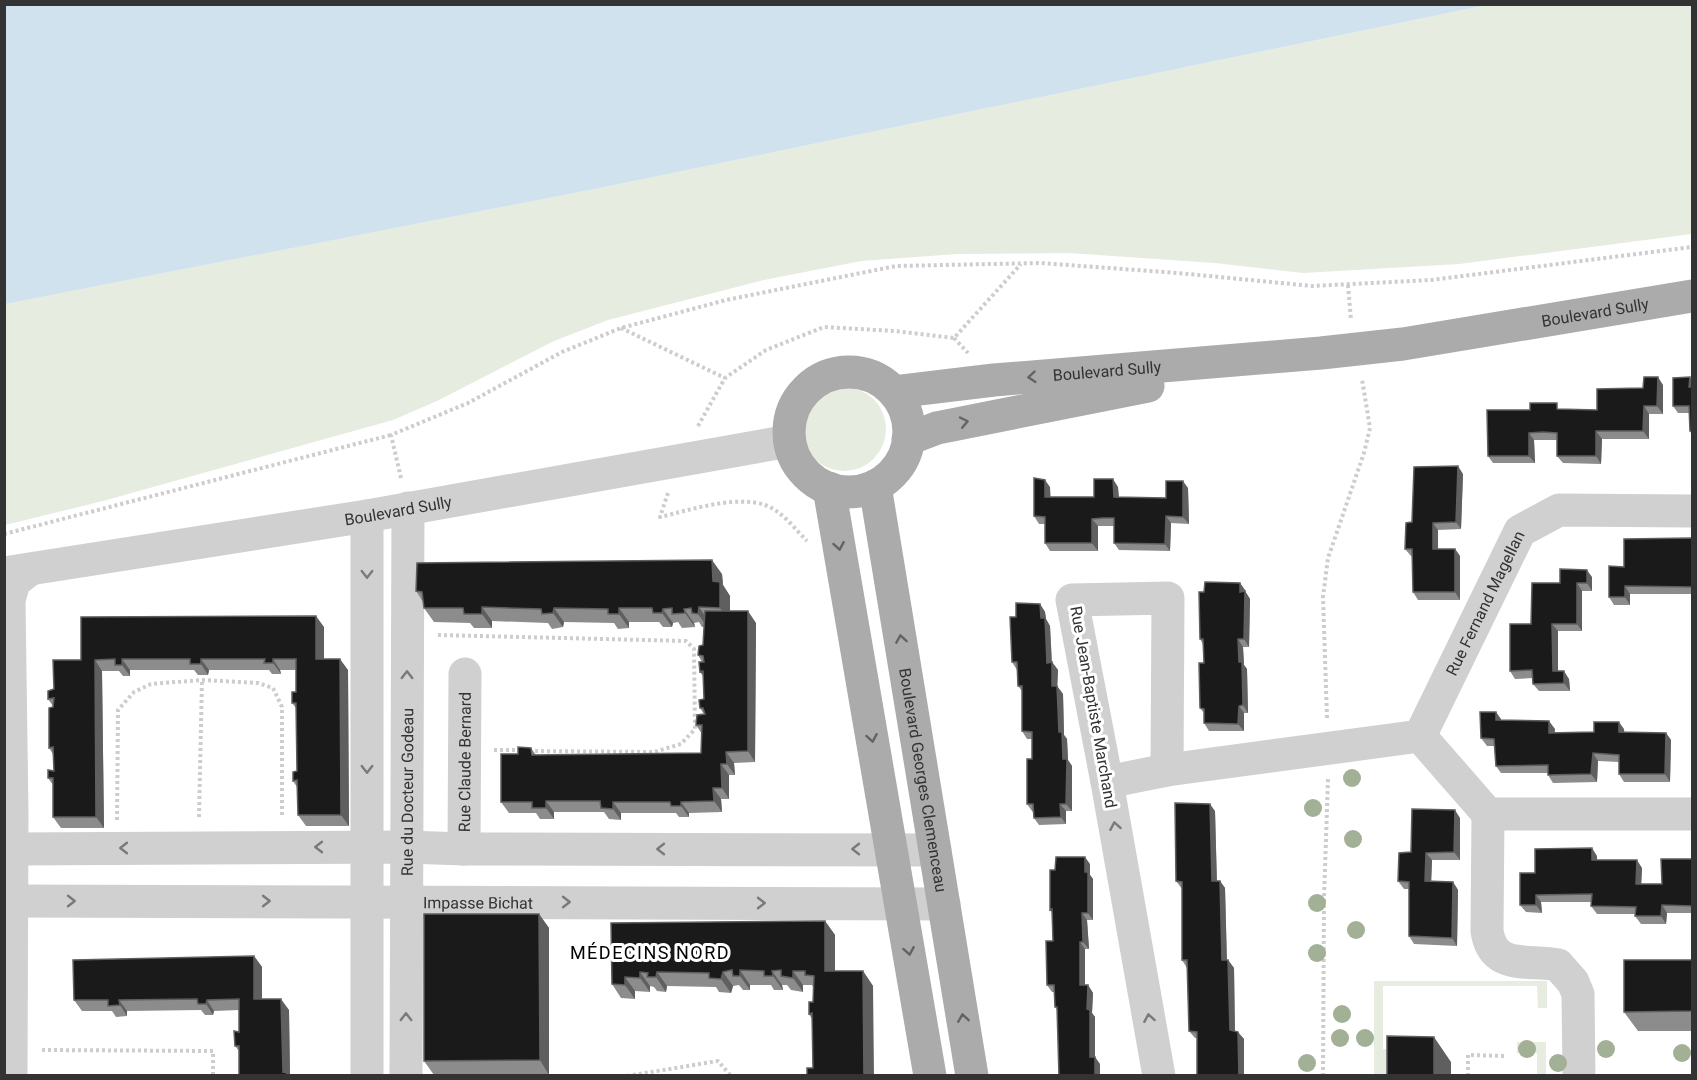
<svg xmlns="http://www.w3.org/2000/svg" width="1697" height="1080" font-family="Roboto,sans-serif">
	<style>
		.green { fill: #e6ecdf }
		.water { fill: #cfe2ee }
		.lines { fill: none; stroke-linecap: round; stroke-linejoin: round }
		.path { stroke: #cdcdcd; stroke-width: 4; stroke-dasharray: 3 3; stroke-linecap: butt }
		.minor { stroke: #d0d0d0; stroke-width: 33 }
		.major { stroke: #ababab; stroke-width: 33 }
		.tree { fill: #a2b095 }
		.wall { fill: #8c8c8c }
		.shaded-wall { fill: #5f5f5f }
		.building { fill: #1a1a1a; stroke: #5f5f5f; stroke-width: 1.5 }
		.oneway { stroke: #636363 }
		.oneway2 { stroke: #7a7a7a }
		.labels { text-anchor: middle; stroke-width: 6; stroke-linejoin: round; paint-order: stroke }
		.street-label { font-size: 16px; fill: #333; stroke: #fff }
		.neighbourhood-label { font-size: 18px; letter-spacing: 1.5px; fill: #000; stroke: #fff }
	</style>
	<rect width="100%" height="100%" fill="#fff"/>
	<path class="green" d="M1487,5H1692V234L1459,264L1303,273L1215,263L1069,253L957,254L861,261L764,280L608,320L554,341L437,401L393,420L103,501L5,525L4,304L605,187Z
		M802 429a42 42 0 1 1 84 0a42 42 0 1 1-84 0Z
		M1374,981H1547V1008H1538L1537,986H1383V1049H1405V1075H1374Z
		M1517,1042H1546V1075H1537V1053H1517Z"/>
	<path class="water" d="M5,4H1487V5L605,187L5,304Z"/>
	<g class="lines">
		<path class="path" d="M1348,285L1351,320
			M621,328L725,378
			M954,338L968,353
			M698,426L725,378L766,350L824,327L895,331L954,338L1021,264
			M401,478L391,435L468,403L562,352L621,328L726,300L896,266L1040,263L1178,273L1312,286L1431,280L1692,247
			M668,493L660,517C690,510 735,495 765,505C782,511 795,529 807,541
			M4,534L391,435
			M438,635L686,641L694,649L695,729L681,744L654,752L530,751
			M1327,718L1323,597L1328,558L1364,453L1370,428L1362,379
			M494,750H523
			M199,817L202,680
			M117,820L118,710L134,692L151,684L202,680L258,683L273,688L282,707V816
			M42,1050L213,1051V1076
			M627,1076L718,1061L731,1076
			M1323,1076L1324,898L1328,779
			M1468,1076V1055L1504,1056"/>
		<g class="minor">
			<path id="s1" d="M4,573L367,516L789,441"/>
			<path id="s2" d="M1420,736L1520,531L1559,510L1692,511"/>
			<path d="M1420,736L1488,814H1692"/>
			<path d="M1107,782L1167,770L1420,736"/>
			<path d="M1488,814L1487,931C1493,971 1528,959 1558,965L1573,982L1578,994L1579,1076"/>
			<path d="M12,849L406,847L464,849L935,850"/>
			<path id="s3" d="M464,849L465,674"/>
			<path id="s4" d="M12,901L944,904"/>
			<path d="M11,1076L12,814L9,600L14,582L29,570"/>
			<path d="M367,1076V516"/>
			<path id="s5" d="M406,1076L408,508"/>
			<path d="M1159,1076L1107,782L1072,600L1168,598L1167,770"/>
		</g>
		<g class="major">
			<circle cx="849" cy="432" r="60"/>
			<path id="s6" d="M894,392L994,380L1321,353L1403,344L1692,296"/>
			<path d="M908,439L937,428L1148,386"/>
			<path id="s7" d="M875,486L972,1076"/>
			<path d="M829,488L930,1076"/>
		</g>
	</g>
	<g class="tree">
		<circle cx="1352" cy="778" r="9"/>
		<circle cx="1313" cy="808" r="9"/>
		<circle cx="1353" cy="839" r="9"/>
		<circle cx="1317" cy="903" r="9"/>
		<circle cx="1356" cy="930" r="9"/>
		<circle cx="1317" cy="953" r="9"/>
		<circle cx="1342" cy="1014" r="9"/>
		<circle cx="1340" cy="1038" r="9"/>
		<circle cx="1365" cy="1038" r="9"/>
		<circle cx="1527" cy="1049" r="9"/>
		<circle cx="1606" cy="1049" r="9"/>
		<circle cx="1682" cy="1053" r="9"/>
		<circle cx="1307" cy="1063" r="9"/>
		<circle cx="1558" cy="1063" r="9"/>
	</g>
	<path class="wall" d="M1692,381V435L1690,431L1689,413H1678L1673,406Z
		M1663,385V414H1649V439H1602L1601,464L1563,463L1557,456V440H1534L1535,463H1493L1488,456L1562,409L1597,410L1643,388Z
		M1463,474L1461,529L1438,530V549H1455L1460,556V600H1418L1413,592L1412,556H1411L1405,549L1412,522Z
		M1050,487V497H1094L1118,487L1119,497L1166,498L1188,488L1189,524L1171,523L1170,551L1119,550L1114,543V526H1098V551H1050L1045,543V524H1039L1034,516Z
		M1692,538V594H1630V605H1614L1609,597L1624,567Z
		M722,574L723,585L730,596V611L756,623L755,762L734,763L735,775H729V799H721L722,812L689,813V817H679L676,813H621V820L609,819L604,812H554V819H540L536,813H509L501,802L518,754L531,748L536,755L701,753L702,734L696,725L704,714L700,708L704,699L703,676L700,672L702,662L698,655L703,645L704,627H702L699,622L694,623L695,627L682,628L678,622L673,623L672,627H663L659,622H629V628L618,629L614,623L564,622L563,627L552,629L548,623L492,621V628H474L470,623L434,622L424,608L423,602L416,591Z
		M1592,577V591H1582V631H1558V671L1569,679L1570,691H1539L1533,684V678L1515,679L1510,671L1560,583Z
		M1240,583L1250,599L1249,647H1243L1244,665L1247,669L1248,713H1244V731H1209L1204,723V713L1200,708L1204,663L1203,644L1200,639L1204,592Z
		M1040,604L1045,612L1046,619L1050,626L1052,662L1058,670L1057,686L1063,694L1064,735L1067,739L1068,760L1072,766V811H1066V824L1039,825L1034,818L1033,812L1032,811L1027,804L1032,759V739H1027L1022,731V691L1018,686L1017,670L1012,662Z
		M324,627V659L348,670L349,826H306L298,815L297,787L293,781L297,771L296,708L292,703L296,692V670H280L281,674H272L269,670H209L208,675H198L194,670H130V676H123L119,671H102L104,828H61L53,817V785L48,778L54,771L53,754L49,748L53,706L48,699L54,689L81,660Z
		M1496,712L1501,720L1555,729L1554,733L1594,732L1624,729V732L1666,733L1671,740L1670,782H1624L1619,774V762L1598,761L1597,782L1553,783L1548,775V773H1501L1496,766L1495,746H1487L1481,738Z
		M1215,811L1217,881H1220L1225,888L1227,960H1228L1234,968L1235,1031L1244,1039L1195,1038L1189,1031L1187,968L1182,960V889L1176,881Z
		M1460,818V860H1432L1431,881L1453,882L1458,890L1457,946L1414,944L1409,936V889H1404L1398,881Z
		M1597,856V860L1642,868L1641,884H1662L1692,859V913H1667L1666,924H1641L1635,916V914H1597L1591,906V902H1541L1542,913L1526,912L1520,905L1535,873Z
		M1090,864V875L1093,879V920H1087L1089,949H1085V985H1088L1093,993L1092,1013L1095,1017V1057L1100,1064L1055,1007L1054,992H1052L1047,985L1053,941L1052,913L1050,910L1055,870Z
		M539,914L549,928V1075H434L424,1061Z
		M825,921L835,935V971H863L873,986L813,1068L812,1019L809,1014L813,1002V987L812,985H803V992L791,990L787,985H782L783,990H774L771,985H750V990H743L739,985L733,986L731,993L719,992L716,987L667,986L666,992L657,991L654,987L650,986V992L635,991V999L621,998L612,984L611,923Z
		M254,956L262,967V999L289,1010L290,1076H239V1051L235,1046L239,1032V1010L214,1011L213,1015H205L201,1010L127,1011V1016L116,1017L112,1011H82L74,1000Z
		M1692,960V1031H1638L1624,1012Z"/>
	<path class="shaded-wall" d="M1658,377L1663,385V414L1657,406Z
		M1690,377L1692,381V392L1689,387Z
		M1644,406L1649,414V439L1643,431Z
		M1596,431L1602,439L1601,464L1596,456Z
		M1529,433L1534,440L1535,463L1529,456Z
		M1458,466L1463,474L1461,529L1456,522Z
		M1113,479L1118,487L1119,504L1114,497Z
		M1045,480L1050,487L1051,504L1045,497Z
		M1183,481L1188,488L1189,524L1183,517Z
		M1166,516L1171,523L1170,551L1165,544Z
		M1092,519L1098,526V551L1092,543Z
		M1433,523L1438,530V556L1433,549Z
		M1455,549L1460,556V600L1455,592Z
		M712,560L722,574L723,585L730,596V622L720,608L713,581Z
		M1587,570L1592,577V591L1587,583Z
		M1240,583L1245,590V599L1240,592Z
		M1577,583L1582,591V631L1577,624Z
		M1625,586L1630,594V605L1625,597Z
		M1245,591L1250,599L1249,647L1244,639Z
		M1040,604L1045,612L1046,619L1050,626L1052,670L1047,663L1041,618Z
		M482,607L492,621V628L482,614Z
		M699,607L709,622L708,628L698,614Z
		M554,608L564,622L563,627L553,613Z
		M619,608L629,622V628L619,614Z
		M663,609L673,623L672,627L662,613Z
		M684,609L694,623L695,627L685,613Z
		M748,611L756,623L755,762L748,751Z
		M316,616L324,627V670L316,659Z
		M1552,624L1558,631V678L1553,671Z
		M1238,639L1243,647L1244,665L1247,669L1248,713L1243,705L1239,662Z
		M122,659L130,670V676L122,665Z
		M201,659L209,670L208,675L201,664Z
		M273,659L280,670L281,674L273,663Z
		M340,659L348,670L349,826L341,815Z
		M95,660L102,671L104,828L96,817Z
		M1052,662L1058,670L1057,694L1052,686Z
		M1564,671L1569,679L1570,691L1564,683Z
		M1057,686L1063,694L1064,735L1067,739L1068,760L1072,766V811L1066,804L1063,759L1059,732Z
		M1239,706L1244,713V731L1238,724Z
		M1496,712L1501,719V728L1496,720Z
		M1549,721L1555,729L1554,740L1549,733Z
		M1619,722L1624,729L1625,740L1619,732Z
		M1666,733L1671,740L1670,782L1665,774Z
		M726,752L734,763L735,775L727,764Z
		M1593,753L1598,761L1597,782L1591,774Z
		M721,764L729,775V799L722,788Z
		M713,788L721,799L722,812L714,801Z
		M546,801L554,812V819L546,808Z
		M613,802L621,813V820L613,809Z
		M681,802L689,813V817L681,806Z
		M1060,804L1066,811V824L1061,817Z
		M1210,804L1215,811L1217,889L1212,881Z
		M1455,810L1460,818V860L1454,852Z
		M1592,848L1597,856V867L1592,860Z
		M1426,853L1432,860L1431,888L1425,881Z
		M1085,857L1090,864V875L1093,879V920L1088,913L1085,872Z
		M1637,860L1642,868L1641,891L1636,884Z
		M1220,881L1225,888L1227,968L1222,960Z
		M1453,882L1458,890L1457,946L1452,938Z
		M1536,895L1541,902L1542,913L1536,905Z
		M1662,905L1667,913L1666,924L1661,916Z
		M1082,913L1087,920L1089,949L1083,942Z
		M539,914L549,928V1075L540,1060Z
		M825,921L835,935V985L825,971Z
		M1080,942L1085,949V992L1080,985Z
		M254,956L262,967V1010L254,999Z
		M1228,960L1234,968L1235,1038L1230,1030Z
		M740,970L750,985V990L740,976Z
		M772,971L782,985L783,990L773,976Z
		M793,971L803,985V992L793,978Z
		M863,971L873,986L874,1076H864Z
		M640,972L650,986V992L640,978Z
		M657,972L667,986L666,992L656,977Z
		M723,972L733,986L731,993L721,979Z
		M625,977L635,991V999L625,985Z
		M1088,985L1093,993L1092,1013L1095,1017V1057L1100,1064V1076H1095L1090,1057L1087,1009Z
		M281,999L289,1010L290,1076H285L283,1072Z
		M119,1000L127,1011V1016L120,1005Z
		M207,1000L214,1011L213,1015L206,1004Z
		M1238,1032L1244,1039V1076H1239Z
		M1434,1037L1451,1062V1076H1434Z"/>
	<path class="building" d="M1644,377H1658L1657,406H1644L1643,431H1596V456H1557V433L1543,432L1529,433V456H1488L1487,410H1530V403H1557V409L1597,410V389L1643,388Z
		M1690,377L1689,387H1692V431H1690L1689,406H1673V378Z
		M1458,466L1456,522L1433,523V549H1455V592H1413L1412,549H1405L1406,523L1412,522L1414,467Z
		M1034,478L1045,480V497H1094V479H1113L1114,497L1166,498V481H1183V517L1166,516L1165,544L1114,543V518H1103L1092,519V543H1045V517L1034,516Z
		M1692,538V587L1625,586V597H1609V566L1624,567V539Z
		M712,560L713,581L720,582V608L699,607L698,614L692,613L691,608L684,609L685,613L672,614V608L663,609L662,613H653L652,608H619V614H608V609L554,608L553,613L542,614L541,609L482,607V614H464L463,608H424L422,592L416,591L417,563Z
		M1560,569L1587,570V583H1577V624H1552L1553,671H1564V683L1533,684L1532,670L1510,671V624H1531L1532,583H1560Z
		M1205,582L1240,583V592L1245,591L1244,639H1238L1239,662H1242L1243,705L1239,706L1238,724L1204,723V709L1200,708L1199,663H1204L1203,639H1200L1199,592H1204Z
		M1016,603L1040,604L1041,618H1045L1047,663L1052,662V686H1057L1059,732H1062L1063,759H1067L1066,804H1060L1061,817L1034,818L1033,804H1027V759H1032V732L1022,731V686H1018L1017,662H1012L1010,617H1016Z
		M705,611H748V751L726,752L727,764H721L722,788H713L714,801L681,802V806H671L670,802H613V809L601,808L600,801H546V808H532V802H501V754H518V747L531,748L532,755L701,753L702,725H696L697,715L705,714L703,708H700L699,700L704,699L703,671L700,672L699,662H704L703,656L698,655L699,646L703,645Z
		M316,616V659H340L341,815H298L297,780L293,781V772L297,771L296,703H292V692H296V659H273V663H264L265,659H201V664H190V659H122V665H115V659L95,660L96,817H53V778H48V770L54,771L53,747L49,748V708L53,707L54,698L48,699V691L54,689L53,660H81V617Z
		M1480,712H1496V720L1549,721V733L1594,732V722H1619V732L1666,733L1665,774H1619V755L1593,753L1591,774L1548,775V765L1496,766L1494,739L1481,738Z
		M1175,803L1210,804L1212,881H1220L1222,960H1228L1230,1030L1238,1032L1239,1076H1197V1032L1189,1031L1187,960H1182V882L1176,881Z
		M1412,809L1455,810L1454,852L1426,853L1425,881L1453,882L1452,938L1409,936V882L1398,881L1399,853L1411,852Z
		M1592,848V860H1637L1636,884H1662L1661,859H1692V906L1662,905L1661,916H1635L1636,907L1591,906L1592,894L1536,895V905H1520V873H1535V849Z
		M1056,857H1085V872H1088V913H1082L1083,942H1080V985H1088L1087,1009L1090,1010V1057H1095V1076H1059L1057,1007H1055L1054,985H1047L1046,941H1053L1052,909L1050,910V870H1055Z
		M424,914H539L540,1060L424,1061Z
		M825,921V971H863L864,1076H807V1068H813L812,1013L809,1014V1002H813L814,976L805,975V971H793V978L781,976V970L772,971L773,976H764V971L740,970V976H733L732,970L723,972L721,979L709,978V973L657,972L656,977H647L648,973L640,972V978L625,977V985L612,984L611,923Z
		M254,956V999H281L283,1072L286,1071L287,1076H239V1046H235L234,1031L239,1032V999L207,1000L206,1004H198L197,999L119,1000L120,1005L108,1006V1000H74L73,960Z
		M1624,960H1692V1011L1624,1012Z
		M1387,1036L1434,1037V1076H1387Z"/>
	<defs><path id="oneway-chevron" d="M-2-3.5L2.5 0L-2 3.5" fill="none" stroke-width="1.6" stroke-linecap="round" stroke-linejoin="round" transform="scale(1.5)"/></defs>
	<g class="oneway">
		<use href="#oneway-chevron" transform="translate(1032 377) rotate(175)"/>
		<use href="#oneway-chevron" transform="translate(964 422) rotate(-12)"/>
		<use href="#oneway-chevron" transform="translate(839 546) rotate(80)"/>
		<use href="#oneway-chevron" transform="translate(901 639) rotate(-99)"/>
		<use href="#oneway-chevron" transform="translate(872 738) rotate(80)"/>
		<use href="#oneway-chevron" transform="translate(909 951) rotate(80)"/>
		<use href="#oneway-chevron" transform="translate(963 1018) rotate(-99)"/>
	</g>
	<g class="oneway2">
		<use href="#oneway-chevron" transform="translate(367 574) rotate(90)"/>
		<use href="#oneway-chevron" transform="translate(407 675) rotate(-90)"/>
		<use href="#oneway-chevron" transform="translate(367 769) rotate(90)"/>
		<use href="#oneway-chevron" transform="translate(1115 826) rotate(-100)"/>
		<use href="#oneway-chevron" transform="translate(319 847) rotate(180)"/>
		<use href="#oneway-chevron" transform="translate(124 848) rotate(180)"/>
		<use href="#oneway-chevron" transform="translate(661 849) rotate(180)"/>
		<use href="#oneway-chevron" transform="translate(856 849) rotate(-180)"/>
		<use href="#oneway-chevron" transform="translate(71 901)"/>
		<use href="#oneway-chevron" transform="translate(266 901)"/>
		<use href="#oneway-chevron" transform="translate(566 902)"/>
		<use href="#oneway-chevron" transform="translate(761 903)"/>
		<use href="#oneway-chevron" transform="translate(406 1017) rotate(-90)"/>
		<use href="#oneway-chevron" transform="translate(1149 1018) rotate(-100)"/>
	</g>
	<g class="labels">
		<g class="street-label">
			<text dy="6" stroke="none"><textPath href="#s6" startOffset="706">Boulevard Sully</textPath></text>
			<text dy="6" stroke="none"><textPath href="#s6" startOffset="214">Boulevard Sully</textPath></text>
			<text dy="6" stroke="none"><textPath href="#s1" startOffset="399">Boulevard Sully</textPath></text>
			<text dy="6" stroke="none"><textPath href="#s2" startOffset="148">Rue Fernand Magellan</textPath></text>
			<text transform="translate(1094 707) rotate(80)" y="6">Rue Jean-Baptiste Marchand</text>
			<text dy="6" stroke="none"><textPath href="#s3" startOffset="87">Rue Claude Bernard</textPath></text>
			<text dy="6" stroke="none"><textPath href="#s7" startOffset="298">Boulevard Georges Clemenceau</textPath></text>
			<text dy="6" stroke="none"><textPath href="#s5" startOffset="284">Rue du Docteur Godeau</textPath></text>
			<text dy="6" stroke="none"><textPath href="#s4" startOffset="466">Impasse Bichat</textPath></text>
		</g>
		<g class="neighbourhood-label">
			<text x="650" y="959">MÉDECINS NORD</text>
		</g>
	</g>
	<rect width="1697" height="1080" fill="none" stroke="#333333" stroke-width="12"/>
</svg>
